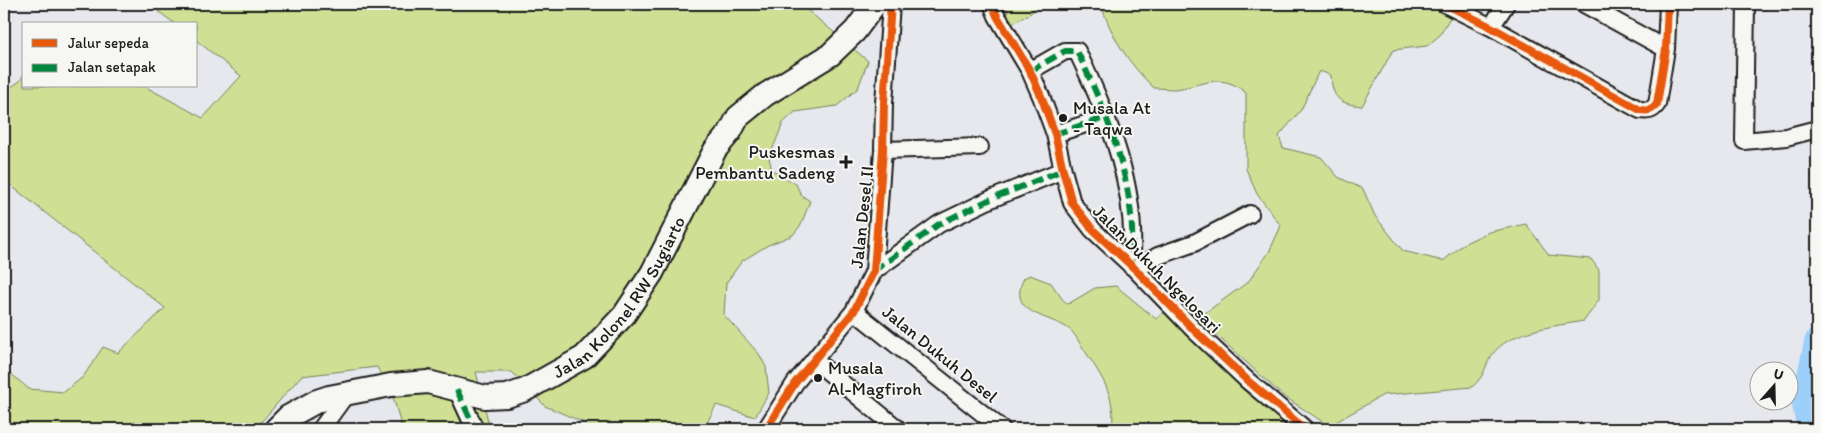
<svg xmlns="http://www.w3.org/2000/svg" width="1821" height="433" font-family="Itim,sans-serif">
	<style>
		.green { fill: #cfe094; stroke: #767e58 }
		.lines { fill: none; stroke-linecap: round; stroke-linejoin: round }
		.river { stroke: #9ccffa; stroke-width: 25 }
		.street-casing { stroke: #1c1c1c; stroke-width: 20 }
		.secondary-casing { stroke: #1c1c1c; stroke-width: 26 }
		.street { stroke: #f6f6f2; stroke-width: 16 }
		.secondary { stroke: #f6f6f2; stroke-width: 22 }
		.quiet { stroke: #00873e; stroke-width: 6; stroke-dasharray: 12 6; stroke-linecap: butt }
		.cycleway-casing { stroke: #f6f6f2; stroke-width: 11 }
		.cycleway { stroke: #e8590c; stroke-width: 8 }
		.poi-dot { fill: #1c1c1c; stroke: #f6f6f2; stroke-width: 2 }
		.labels { text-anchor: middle; stroke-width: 4; stroke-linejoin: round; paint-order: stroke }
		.poi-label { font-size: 18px; fill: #1c1c1c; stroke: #f6f6f2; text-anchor: start }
		.street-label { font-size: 18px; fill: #1c1c1c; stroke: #f6f6f2 }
	</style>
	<rect width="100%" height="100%" fill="#e6e8ee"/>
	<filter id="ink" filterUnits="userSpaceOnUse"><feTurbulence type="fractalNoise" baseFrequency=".02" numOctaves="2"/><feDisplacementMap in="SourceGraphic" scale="10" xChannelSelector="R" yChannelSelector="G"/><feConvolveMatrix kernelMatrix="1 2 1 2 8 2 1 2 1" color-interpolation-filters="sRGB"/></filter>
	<g filter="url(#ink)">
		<path class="green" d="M149,4H800L868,61L858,88L837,106L795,112L783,123L769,158L772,170L796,184L801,195L810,201L801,225L793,235L768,245L742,261L726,283L724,315L759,354L766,367L769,393L755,417L716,405L704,429H589L587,424L545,406L512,372H476L490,429H402L394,400L377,367L301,376L255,429H4V368L29,389L64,392L83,377L103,347L118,353L165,308L14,188L4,178V92L20,81L24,74V86H144L203,118L241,76L196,40V24H175Z
			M1006,4H1038L1031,13L1013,23L1008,15Z
			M1101,4H1480L1477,7L1449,19L1440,35L1427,46L1393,50L1362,106C1339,104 1332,98 1331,75L1319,71L1301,110L1279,136L1283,148L1321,157L1338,177L1363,189L1375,216L1403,251L1443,261L1465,243L1489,232L1526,224L1549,255L1591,259L1599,270V300L1584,321C1556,326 1509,330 1492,355C1483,369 1486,375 1472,387L1383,395L1329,426L1282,395L1198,318L1248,282L1269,252L1281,226L1257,194L1246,169V93C1220,70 1201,87 1174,89C1168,89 1161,88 1154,88C1129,64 1111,37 1101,4Z
			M1030,275L1051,283L1063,300L1068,304L1095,288L1116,286L1156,319L1166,311L1281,421L1286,429H1112C1117,396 1100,374 1083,348C1079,343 1075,333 1069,329C1049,315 1006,314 1024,278Z"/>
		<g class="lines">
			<path class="river" d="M1809,429L1804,401L1817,341"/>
			<defs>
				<path id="street" d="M992,4L997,16L1030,71L1041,96L1055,134L1063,170L1072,203L1093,230L1135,269L1194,330L1248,381L1305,429
					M1445,4L1491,27L1640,110C1648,111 1652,111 1657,104L1666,49L1668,4
					M1584,4L1666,49
					M1746,4L1744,141L1786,137L1817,129
					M1491,27L1506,4
					M1030,71L1065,51H1077C1109,118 1139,190 1131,266
					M1055,134L1107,117
					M883,150L980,147
					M1135,269L1158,256L1194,243L1250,214
					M874,271L939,224L991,199L1063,170
					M854,311L1002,429
					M814,360L898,429
					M457,390L475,429
					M321,429L347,393
					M766,429L795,383L854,311L874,271L883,150L884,103L891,4"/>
				<g id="secondary">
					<path id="s1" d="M276,429L288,417L317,401L329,397L391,385L428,382L485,397L507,396L525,390L584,357L624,315L652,273L715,150L730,132L738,117L765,95L830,55L855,31L875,4"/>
				</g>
			</defs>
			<use href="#street" class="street-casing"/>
			<use href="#secondary" class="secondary-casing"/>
			<use href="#street" class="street"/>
			<use href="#secondary" class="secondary"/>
			<path class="quiet" d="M1030,71L1065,51H1077C1109,118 1139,190 1131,266
				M1055,134L1107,117
				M874,271L939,224L991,199L1063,170
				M457,390L475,429"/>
			<defs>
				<path id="cycleway" d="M992,4L997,16L1030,71L1041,96L1055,134L1063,170L1072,203L1093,230L1135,269L1194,330L1248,381L1305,429
					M1445,4L1491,27L1640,110C1648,111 1652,111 1657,104L1666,49L1668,4
					M766,429L795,383L854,311L874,271L883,150L884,103L891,4"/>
			</defs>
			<use href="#cycleway" class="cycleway-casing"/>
			<use href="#cycleway" class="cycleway"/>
		</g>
	</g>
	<g class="poi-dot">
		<circle cx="1063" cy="118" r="5"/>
		<path d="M843.5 154.5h5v5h5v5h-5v5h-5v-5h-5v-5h5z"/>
		<circle cx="818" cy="378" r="5"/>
	</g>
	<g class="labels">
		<g class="poi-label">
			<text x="1073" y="114">Musala At<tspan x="1073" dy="21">- Taqwa</tspan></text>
			<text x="835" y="158" text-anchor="end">Puskesmas<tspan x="835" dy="21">Pembantu Sadeng</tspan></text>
			<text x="828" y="374">Musala<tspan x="828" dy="21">Al-Magfiroh</tspan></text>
		</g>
		<g class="street-label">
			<text transform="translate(862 217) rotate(-84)" y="6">Jalan Desel II</text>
			<text transform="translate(1157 269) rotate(45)" y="6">Jalan Dukuh Ngelosari</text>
			<text dy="6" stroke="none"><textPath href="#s1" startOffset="399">Jalan Kolonel RW Sugiarto</textPath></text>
			<text transform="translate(940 354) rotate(39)" y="6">Jalan Dukuh Desel</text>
		</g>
	</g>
	<rect width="1821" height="433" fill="none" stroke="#f6f6f2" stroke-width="20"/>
	<rect x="10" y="10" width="1801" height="413" fill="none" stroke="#1c1c1c" stroke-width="2" filter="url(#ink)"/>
	<rect x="22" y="22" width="175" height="65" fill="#f6f6f2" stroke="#9f9f9c"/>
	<rect x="32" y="39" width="25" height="8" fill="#e8590c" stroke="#9f9f9c"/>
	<text x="68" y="48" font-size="15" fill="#1c1c1c">Jalur sepeda</text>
	<rect x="32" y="64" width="25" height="8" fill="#00873e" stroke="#9f9f9c"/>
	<text x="68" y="72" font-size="15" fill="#1c1c1c">Jalan setapak</text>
	<g transform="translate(1774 386) rotate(20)"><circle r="24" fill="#f6f6f2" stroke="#9f9f9c"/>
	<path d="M0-4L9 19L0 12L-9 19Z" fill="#1c1c1c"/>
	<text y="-8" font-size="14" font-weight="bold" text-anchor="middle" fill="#1c1c1c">U</text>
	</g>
</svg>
